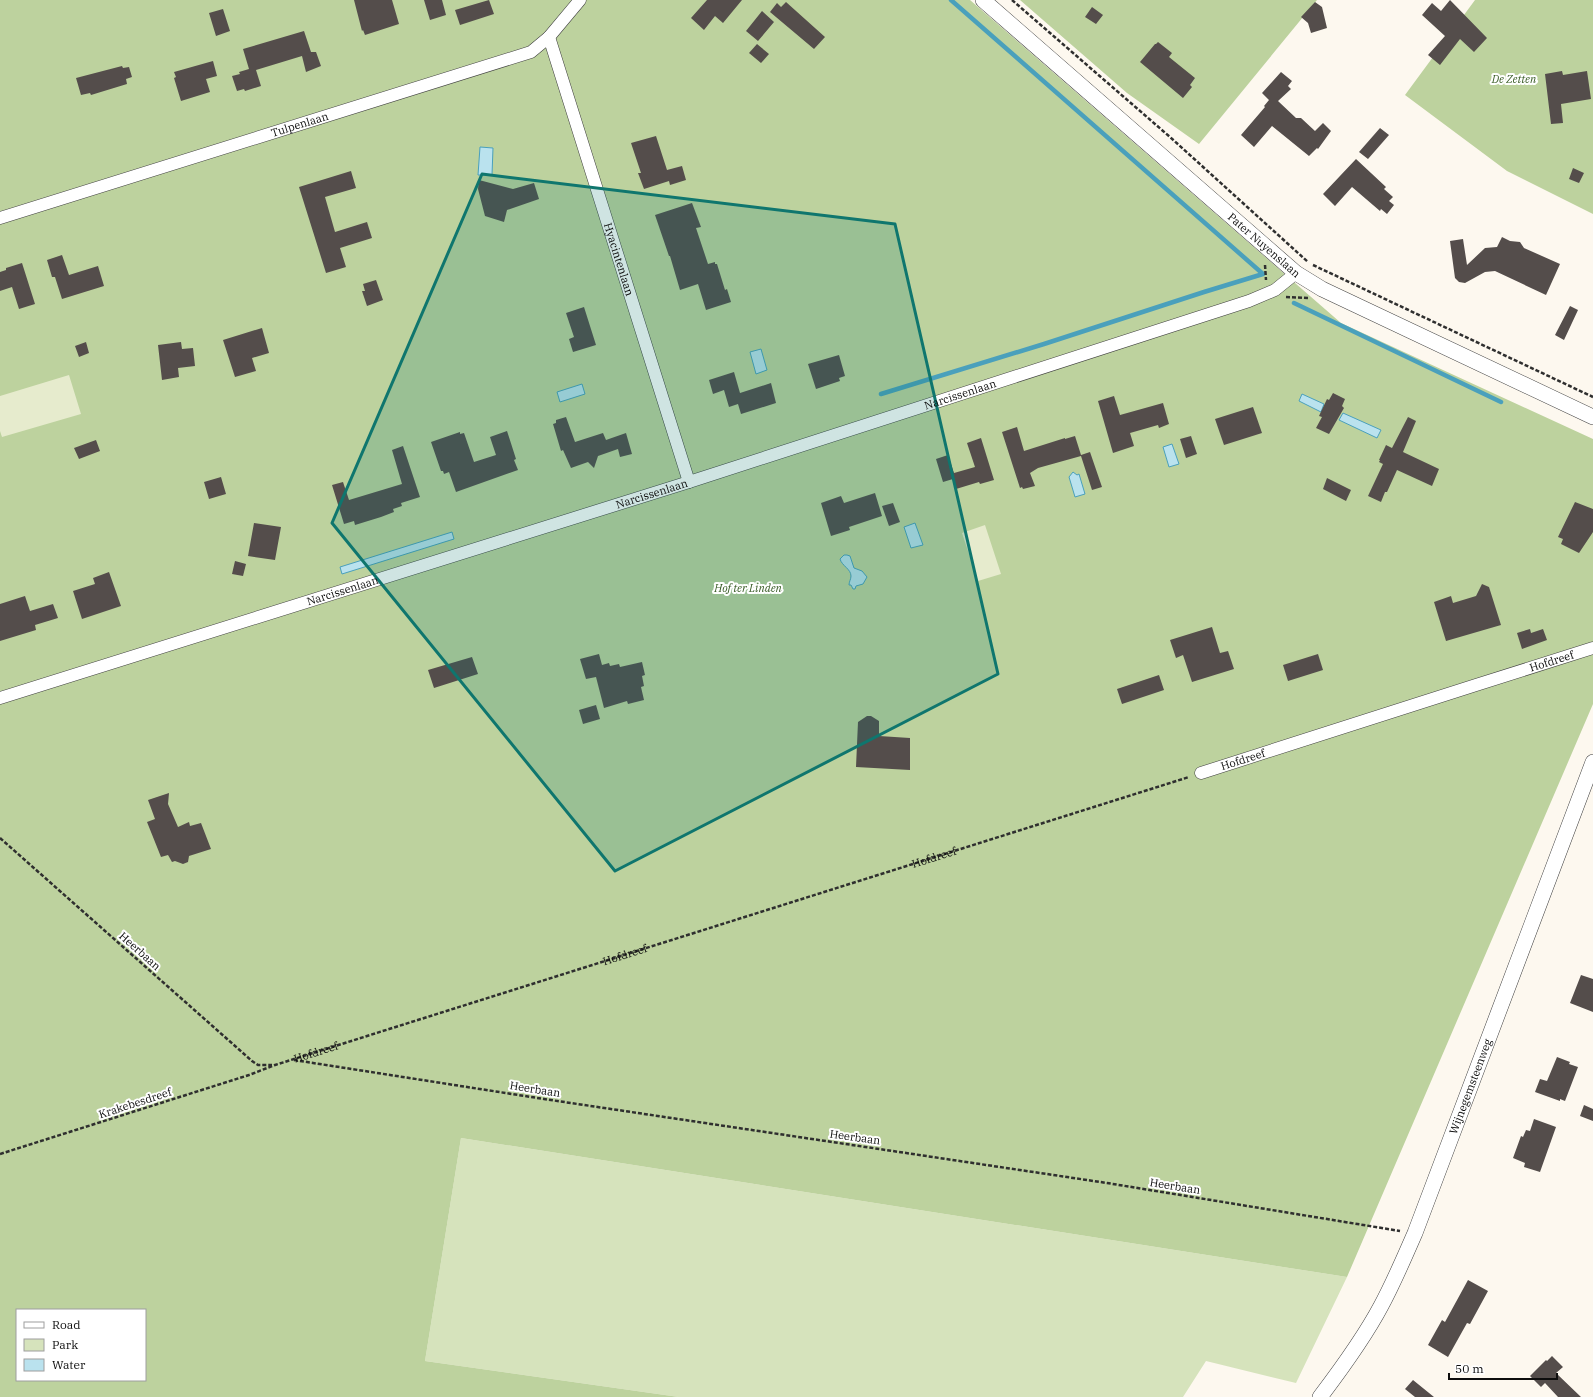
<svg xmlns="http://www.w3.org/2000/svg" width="1593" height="1397" font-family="'IBM Plex Serif',serif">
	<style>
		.green { fill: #d6e3bc }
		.forest { fill: #bdd29e; fill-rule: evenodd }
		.pitch { fill: #e6ebcd }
		.water { fill: #bae2ee; stroke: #4aa0bc }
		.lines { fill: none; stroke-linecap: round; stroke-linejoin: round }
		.stream { stroke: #4aa0bc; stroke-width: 4.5 }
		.building { fill: #544d4b }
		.minor-casing { stroke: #404040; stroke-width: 13 }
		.tertiary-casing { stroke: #404040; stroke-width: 16 }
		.path { stroke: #2f2f2f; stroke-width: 2.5; stroke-dasharray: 4 2; stroke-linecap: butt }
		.minor { stroke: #fff; stroke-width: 12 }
		.tertiary { stroke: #fff; stroke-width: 15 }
		.marked { fill: #0f766e; fill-opacity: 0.2; stroke: #0f766e; stroke-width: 3; stroke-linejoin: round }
		.labels { text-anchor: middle; stroke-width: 4; stroke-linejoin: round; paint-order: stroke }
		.park-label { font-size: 11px; font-style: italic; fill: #395c26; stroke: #fff }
		.street-label { font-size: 11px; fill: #0d0d0d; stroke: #fff }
	</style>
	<rect width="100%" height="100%" fill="#fdf8ef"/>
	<path class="green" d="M461,1138L1347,1277L1296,1383L1206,1361L1183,1397H679L425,1361Z"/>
	<path class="forest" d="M0,0H970L1341,323L1593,439V704L1347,1277L461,1138L425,1361L679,1397H0ZM17,1310H145V1380H17Z
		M1020,0H1317L1199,144L1127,93Z
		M1475,0H1593V214L1507,171L1405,95Z"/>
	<path class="pitch" d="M69,375L81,414L2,437L0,431V396Z
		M985,525L1001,574L978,581L962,533Z"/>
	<path class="water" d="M480,147L493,148L492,175H478Z
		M761,349L767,370L756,374L750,352Z
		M582,384L585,394L560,402L557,392Z
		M1302,394L1324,404L1321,412L1299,401Z
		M1343,413L1381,430L1377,438L1339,420Z
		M1172,444L1179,464L1169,467L1163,447Z
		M1073,472L1077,475L1079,474L1085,494L1075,497L1069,477Z
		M915,523L923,545L911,548L904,527Z
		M452,532L454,539L342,574L340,567Z
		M844,555H847L850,556L854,568L862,571L867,577L863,584L856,586L855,589H853L851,585H849C849,582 851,579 851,576C851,569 842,566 840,559Z"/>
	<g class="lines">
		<path class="stream" d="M1294,303L1501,402
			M881,394L1044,344L1204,292L1263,274L951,0"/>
	</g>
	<path class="building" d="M354,0H392L399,24L365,35L363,30L362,31Z
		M424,0H442L446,15L430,20Z
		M489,0L494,14L460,25L455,10Z
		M707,0H742L723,23L715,16L704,30L691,18Z
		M1450,0L1487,38L1474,52L1460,39L1440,65L1428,55L1445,36L1422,15L1432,3L1441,11Z
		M786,2L825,37L814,49L770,12L777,3L781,7Z
		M1315,2L1322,7L1327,28L1311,33L1308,23L1301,17Z
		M1092,7L1103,15L1096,24L1085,17Z
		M223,9L230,31L216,36L209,13Z
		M762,11L774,22L758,41L746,31Z
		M304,31L311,52H316L321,66L306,72L302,56L256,70L261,86L245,91L244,89L237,91L232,76L240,74L239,72L249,69L243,49Z
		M1158,42L1172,53L1169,57L1195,78L1190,85L1192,87L1183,98L1140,62L1155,44H1156Z
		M757,44L769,54L761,63L749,53Z
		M213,61L217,76L206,79L210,92L181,101L174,78L176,77L174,72Z
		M122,66L123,68L129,67L132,77L126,79L127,84L91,95L90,93L81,95L76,78Z
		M1562,71L1563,75L1587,71L1591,99L1561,104L1563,123L1551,124L1545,74Z
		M1281,72L1292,81L1288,86L1291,89L1278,101L1296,118H1301L1315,131L1323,123L1331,131L1318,149L1317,148L1309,156L1272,126L1254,147L1241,135L1265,107L1264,106L1269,100L1262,93Z
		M1380,128L1389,135L1368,159L1359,152Z
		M656,136L667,170L682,166L686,180L670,185L669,181L644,189L638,173H641L631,143Z
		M1356,159L1386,187L1384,189L1393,197L1389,201L1394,205L1387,214L1381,209L1380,211L1352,187L1335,206L1323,194Z
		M1573,168L1584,173L1579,183L1569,179Z
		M351,171L356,188L325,197L335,232L367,222L372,238L340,248L346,267L326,273L299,187Z
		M479,180L513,189L534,183L539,199L507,210L504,222L485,216L478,189Z
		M692,203L701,227L696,228L708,264L715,262V264H717L725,290L727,289L731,302L706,310L698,284L680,290L670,256H669L655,215Z
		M1502,237L1510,241L1520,242L1524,248L1560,264L1546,295L1495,271L1485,272L1465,283L1459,282L1455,278L1450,241L1463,239L1467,265L1485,248L1497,247Z
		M62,255L69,275L98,266L104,286L62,299L55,277H52L47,260Z
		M22,263L35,304L19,309L12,287L0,291V272L6,270V268Z
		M376,280L383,300L367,306L362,291H365L363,284Z
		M1570,306L1578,310L1564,340L1555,335Z
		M584,307L596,345L573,352L569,339L574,337L566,313Z
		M262,328L269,353L252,358L256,371L235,377L223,340Z
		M86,342L89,353L79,357L75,346Z
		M181,342L182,349L193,348L195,366L178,368L179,377L162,380L158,345Z
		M839,355L845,376L839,378L840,381L816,389L808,364Z
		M734,372L740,393L771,383L776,403L741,414L738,404L729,407L724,390L713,394L709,380Z
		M1333,393L1345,399L1342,406L1344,408L1329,434L1316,428L1322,417L1319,416L1327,399L1329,400Z
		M1114,396L1120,415L1163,403L1169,424L1159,428L1158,425L1130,433L1134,446L1113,453L1098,401Z
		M1253,407L1262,433L1224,445L1215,419Z
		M566,417L575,442L603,433L606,440L626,433L632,454L620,457L618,449L598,456L594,468L588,462L571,468L563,450L561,451L553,424L556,423V420Z
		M1408,417L1416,421L1403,452L1439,469L1432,486L1397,470L1387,492H1385L1381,502L1368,496L1383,464L1379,462L1380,460H1379L1386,445L1392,448Z
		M1017,427L1024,451L1065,438V439L1075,436L1081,455L1090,452L1102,487L1092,490L1081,456L1038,468L1030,473L1035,486L1023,489L1022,487L1020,488L1002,432Z
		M507,431L516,459L514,460L518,470L456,492L449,472L444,474L443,471H441L431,442L460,432V434L464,433L474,462L496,455L490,437Z
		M1191,436L1197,454L1186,458L1180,439Z
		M981,438L994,480L980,484L979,482L956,489L953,479L943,482L936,459L948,455L954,473L975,467L967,443Z
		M96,440L100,451L79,459L74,448Z
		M403,446L420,497L401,503L402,506L393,509L394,512L381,517L355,525L354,521L344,524L332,485L343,482L349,500L402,484L392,450Z
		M221,477L226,494L209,499L204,482Z
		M1327,478L1351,490L1346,501L1323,489Z
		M875,493L882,516L849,527L850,530L831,536L821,503L841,496L844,503Z
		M1575,502L1593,509V532L1579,553L1561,544L1563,539L1558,537Z
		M893,503L900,522L889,526L882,506Z
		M254,523L281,527L275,560L248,556Z
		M235,561L246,564L243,576L232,574Z
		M109,572L121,606L82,619L73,591L95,584L93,578Z
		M1482,584L1489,587L1501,625L1446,641L1434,602L1451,596L1453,603L1476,596Z
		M25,596L30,611L53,604L58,618L35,625L36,630L0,641V604Z
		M1212,627L1220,653L1228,651L1234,669L1192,682L1183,655L1176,658L1170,640Z
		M1530,629L1531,633L1543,629L1547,640L1522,649L1517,633Z
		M599,654L602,665L609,663L610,666L619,664L620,667L642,662L645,675L642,676L644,686L641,687L644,700L628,704L627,701L604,708L596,677L586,679L580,659Z
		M1318,654L1323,670L1288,681L1283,665Z
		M472,657L478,674L434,688L428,670Z
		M1159,675L1164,690L1122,704L1117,689Z
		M596,705L600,719L583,724L579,710Z
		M867,716H871L879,721V736L910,738V770L856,767L858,722Z
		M169,793L168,804L178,827L189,822L190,826L201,823L211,849L189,856L188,862L183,864L175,861L172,862L168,855L161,857L147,822L155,819L148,800Z
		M1581,975L1593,979V1012L1570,1003Z
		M1557,1057L1570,1062L1569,1064L1578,1067L1565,1101L1560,1099V1101L1535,1092L1540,1079L1547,1081Z
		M1584,1105L1593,1109V1121L1580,1116Z
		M1534,1119L1556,1127L1540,1172L1524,1167L1525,1163L1513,1158L1521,1136L1523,1137L1526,1130L1530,1131Z
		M1468,1280L1488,1291L1470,1324L1467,1323L1448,1357L1428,1345L1442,1320L1445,1322Z
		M1552,1356L1563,1367L1556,1373L1581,1397H1558L1545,1383L1541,1387L1530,1376L1546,1360L1547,1361Z
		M1413,1380L1434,1397H1415L1405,1389Z"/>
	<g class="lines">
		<defs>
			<g id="minor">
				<path id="s2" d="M549,37L689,482"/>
				<path id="s3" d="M0,218L531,52L549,37L580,0"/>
				<path id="s4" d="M0,698L689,482L1249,301L1275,290L1296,273"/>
				<path id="s5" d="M1201,773L1476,685L1593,648"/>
			</g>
			<g id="tertiary">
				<path id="s6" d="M983,0L1296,273L1322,289L1593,417"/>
				<path id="s7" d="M1320,1397C1342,1368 1364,1338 1381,1306C1394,1282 1404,1258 1415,1233L1593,762"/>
			</g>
		</defs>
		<use href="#minor" class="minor-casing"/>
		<use href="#tertiary" class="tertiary-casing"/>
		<g class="path">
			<path d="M1012,0L1170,137L1308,262"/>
			<path d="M1265,265L1266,280"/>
			<path d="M1313,265L1593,397"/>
			<path d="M1286,297L1309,298"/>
			<path d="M0,838L252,1061L258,1065H272"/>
			<path d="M294,1060L544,1099L1107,1183L1400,1231"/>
			<path id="s1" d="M0,1154L249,1075L275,1065L1189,777"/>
		</g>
		<use href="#minor" class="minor"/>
		<use href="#tertiary" class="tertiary"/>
	</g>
	<path class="marked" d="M482,174L895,224L998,674L615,871L332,523Z"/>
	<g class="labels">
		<g class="park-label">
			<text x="1514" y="83">De Zetten</text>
			<text x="748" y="592">Hof ter Linden</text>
		</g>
		<g class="street-label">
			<text dy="4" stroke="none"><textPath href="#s3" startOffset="314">Tulpenlaan</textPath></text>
			<text dy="4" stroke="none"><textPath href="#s6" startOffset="373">Pater Nuyenslaan</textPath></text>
			<text dy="4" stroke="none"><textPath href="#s2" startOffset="233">Hyacintenlaan</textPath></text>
			<text dy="4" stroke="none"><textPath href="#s4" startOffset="1007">Narcissenlaan</textPath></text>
			<text dy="4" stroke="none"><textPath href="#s4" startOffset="683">Narcissenlaan</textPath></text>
			<text dy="4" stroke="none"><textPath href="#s4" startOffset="359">Narcissenlaan</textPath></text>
			<text dy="4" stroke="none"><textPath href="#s5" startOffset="368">Hofdreef</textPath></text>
			<text dy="4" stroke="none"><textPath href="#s5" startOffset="44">Hofdreef</textPath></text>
			<text dy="4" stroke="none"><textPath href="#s1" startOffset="980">Hofdreef</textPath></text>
			<text transform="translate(140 951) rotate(42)" y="4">Heerbaan</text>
			<text dy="4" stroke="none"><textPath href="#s1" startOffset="656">Hofdreef</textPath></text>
			<text dy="4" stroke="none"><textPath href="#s1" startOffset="332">Hofdreef</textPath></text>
			<text dy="4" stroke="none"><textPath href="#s7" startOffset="347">Wijnegemsteenweg</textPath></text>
			<text transform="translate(535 1089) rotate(9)" y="4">Heerbaan</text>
			<text transform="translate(135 1103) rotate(-18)" y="4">Krakebesdreef</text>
			<text transform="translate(855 1137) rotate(8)" y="4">Heerbaan</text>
			<text transform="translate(1175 1186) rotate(9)" y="4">Heerbaan</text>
		</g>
	</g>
	<rect x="16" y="1309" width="130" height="72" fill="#ffffff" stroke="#9e9e9e"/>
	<rect x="24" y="1322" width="20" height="6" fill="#ffffff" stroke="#9e9e9e"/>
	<text x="52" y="1329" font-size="12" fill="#0d0d0d">Road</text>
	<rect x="24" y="1339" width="20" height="12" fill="#d6e3bc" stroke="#9e9e9e"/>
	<text x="52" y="1349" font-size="12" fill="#0d0d0d">Park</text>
	<rect x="24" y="1359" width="20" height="12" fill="#bae2ee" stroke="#9e9e9e"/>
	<text x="52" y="1369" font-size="12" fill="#0d0d0d">Water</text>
	<path d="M1449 1373v6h108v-6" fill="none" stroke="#0d0d0d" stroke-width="2"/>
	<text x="1455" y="1373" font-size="12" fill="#0d0d0d" stroke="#ffffff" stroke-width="3" paint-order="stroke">50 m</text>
</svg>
